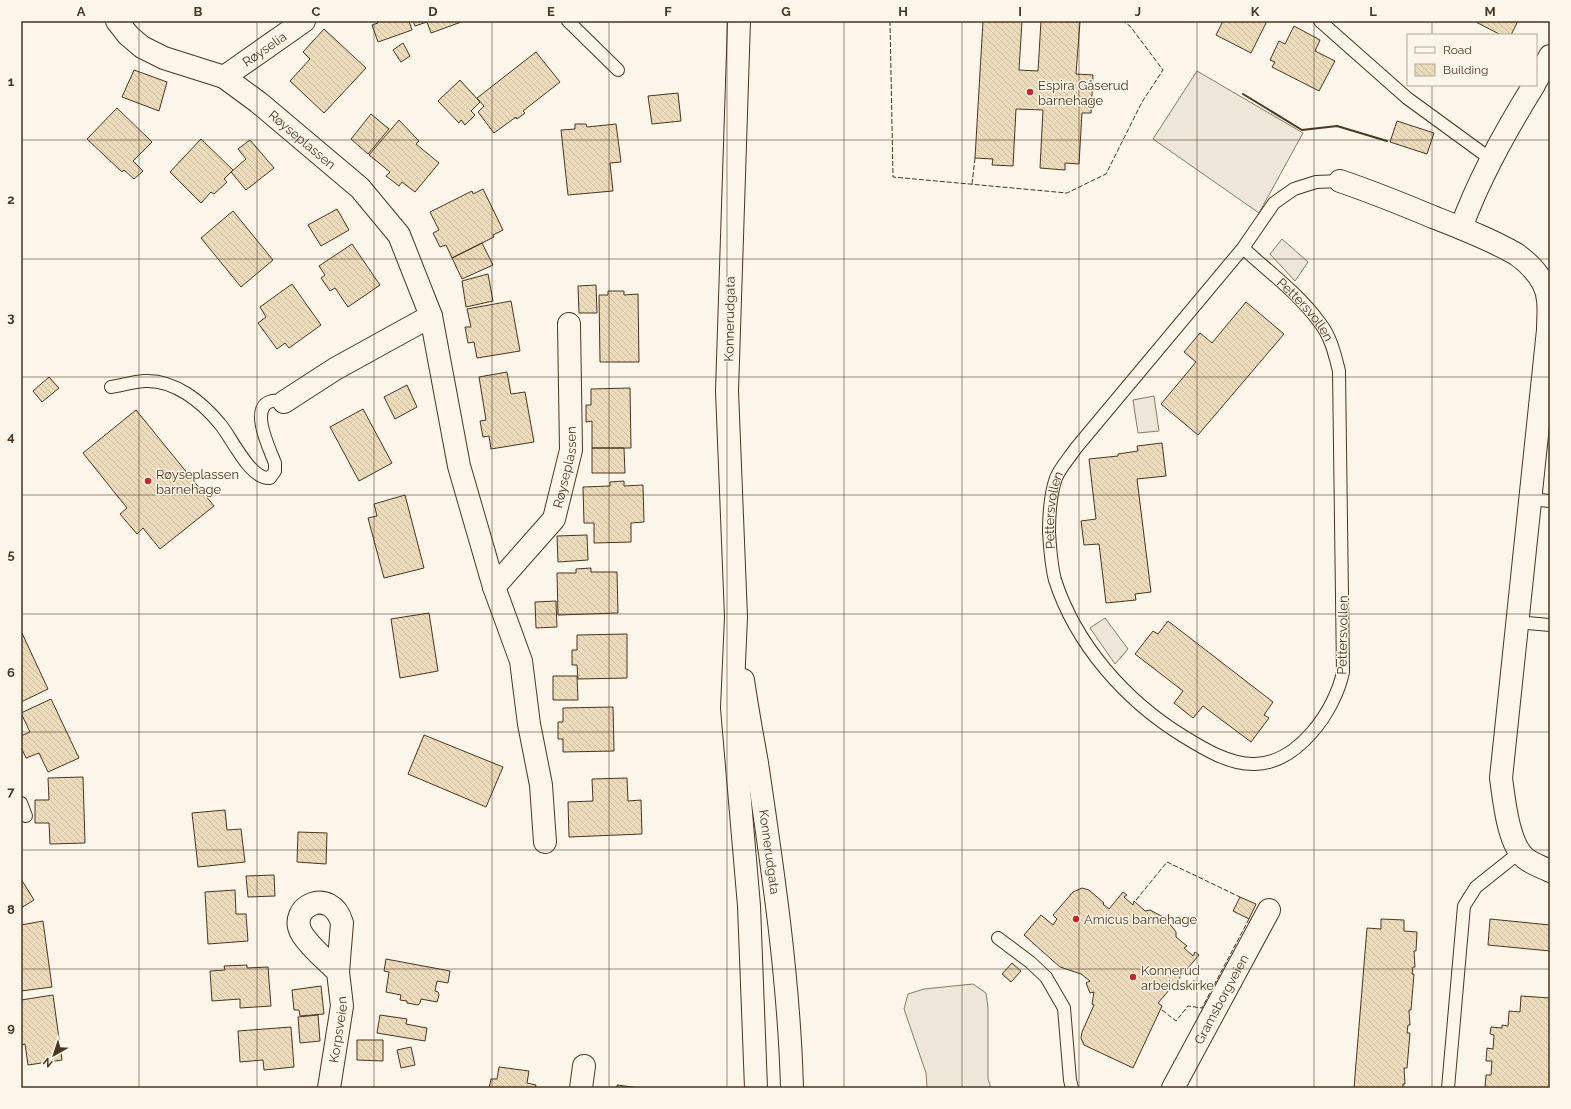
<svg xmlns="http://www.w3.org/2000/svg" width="1571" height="1109" font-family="Raleway,sans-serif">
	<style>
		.parking { fill: #ede7d9; stroke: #887966 }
		.building { fill: url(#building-back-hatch); stroke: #4a3520 }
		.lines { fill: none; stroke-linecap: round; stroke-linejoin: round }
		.service-casing { stroke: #4a3520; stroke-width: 14 }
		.minor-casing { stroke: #4a3520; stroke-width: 24 }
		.secondary-casing { stroke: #4a3520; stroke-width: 24 }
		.service { stroke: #fbf6e9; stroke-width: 12 }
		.minor { stroke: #fbf6e9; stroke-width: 22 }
		.secondary { stroke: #fbf6e9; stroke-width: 22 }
		.fence { stroke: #4a3520; stroke-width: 1; stroke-dasharray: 5 2; stroke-linecap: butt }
		.wall { stroke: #4a3520; stroke-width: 2 }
		.grid { fill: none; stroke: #4a3520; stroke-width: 1; stroke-opacity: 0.55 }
		.poi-dot { fill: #c62828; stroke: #fbf6e9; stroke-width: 1.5 }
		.labels { text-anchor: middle; stroke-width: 3; stroke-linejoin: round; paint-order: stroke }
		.street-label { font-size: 13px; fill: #4a3520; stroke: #fbf6e9 }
		.poi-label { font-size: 13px; fill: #4a3520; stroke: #fbf6e9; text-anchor: start }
		.neatline { fill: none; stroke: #4a3520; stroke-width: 1.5 }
		.grid-label { font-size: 13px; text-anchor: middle; font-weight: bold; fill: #4a3520 }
	</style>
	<defs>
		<pattern id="building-back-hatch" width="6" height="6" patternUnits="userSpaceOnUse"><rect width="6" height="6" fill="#ecdcbc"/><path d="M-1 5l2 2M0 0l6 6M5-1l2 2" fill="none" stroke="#ccbda1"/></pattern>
	</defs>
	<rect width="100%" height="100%" fill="#fbf6e9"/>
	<path class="parking" d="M1197,71L1303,133L1259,213L1153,139Z
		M1282,239L1308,262L1295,281L1270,254Z
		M1154,396L1159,431L1138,433L1133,400Z
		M1105,618L1128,649L1115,664L1090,628Z
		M973,984L986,993L988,1008V1079L991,1088H927L926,1073L904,1009L908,994L924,989Z"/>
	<path class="building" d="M377,21H409L412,30L378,42L372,25L378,23Z
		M413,21H464L431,33L427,22L415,26Z
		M983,21H1022L1019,70L1038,71L1041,21L1080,22L1076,74L1093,75L1091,113H1082L1079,164L1065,163V170L1040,168L1043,110L1016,109L1013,166L992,165L993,159L975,158Z
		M1223,21H1267L1251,53L1216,35Z
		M1474,21H1518L1511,35H1501Z
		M1294,26L1320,40L1315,51L1335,61L1319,91L1272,67L1275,62L1270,60L1279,41L1285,44Z
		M324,29L366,68L324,113L290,81L310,59L303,52Z
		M403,43L410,56L401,62L393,50Z
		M536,52L560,82L523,111L525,113L517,119L516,117L494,133L478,112L484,106L477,98Z
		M134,70L167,82L159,111L122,97Z
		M460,80L480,102L471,111L475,115L465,125L461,120L459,123L438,101Z
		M678,93L681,121L652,124L648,96Z
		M117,108L152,142L133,161L143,171L134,179L124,170L122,172L87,139Z
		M371,114L389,129L368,154L351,139Z
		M399,120L419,141L416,144L439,163L415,192L402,182L399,186L386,176L390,172L369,155Z
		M1397,121L1434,133L1427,154L1390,142Z
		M575,124H586L587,127L616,124L621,162L610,163L613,191L568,195L561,130L575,129Z
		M201,139L233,170L224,179L227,182L214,194L211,192L201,203L170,172Z
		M250,140L274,168L246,190L231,172L246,159L238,149Z
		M483,189L503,230L493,235L494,237L452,258L446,245L440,247L433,233L439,230L430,212L472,191L473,194Z
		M337,209L349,230L321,246L308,225Z
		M233,211L273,260L241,287L201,238Z
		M482,243L493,265L462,279L452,258Z
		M352,244L380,285L348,307L335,288L330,291L321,278L325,275L319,266Z
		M488,274L493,301L466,307L462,281Z
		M292,284L321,325L289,348L285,343L277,349L258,323L266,317L260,307Z
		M596,285L597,313H579L578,286Z
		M608,291H624V295L638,294L639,362H600L599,295H608Z
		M511,301L520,351L477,358L474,342L468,343L465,327H471L467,309Z
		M1246,302L1284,334L1198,435L1161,404L1196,362L1184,352L1200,333L1212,343Z
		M507,372L511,394L525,392L534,442L491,449L489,436L483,437L480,421L486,420L479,377Z
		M49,377L59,388L42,402L33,391Z
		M407,385L417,407L395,419L384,397Z
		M630,388L631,448H592V421L586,422V405H591V389Z
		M363,409L392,463L359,481L330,427Z
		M136,410L214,506L160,549L143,528L137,534L120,514L127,508L83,453Z
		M1162,443L1166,476L1137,479L1151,592L1135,594L1136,600L1106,603L1099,544L1084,545L1081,521L1096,519L1089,459L1118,456V454L1138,451L1137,446Z
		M592,448H624L625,473H592Z
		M624,481V486L643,485L644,522L631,523V542L594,543V523H584L583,487L610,486V482Z
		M405,495L424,568L384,578L368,518L377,516L374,504Z
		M587,535L588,560L558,562L557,536Z
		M591,568V572H617L618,613L558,615L557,573H576V569Z
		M556,601L557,627L536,628L535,602Z
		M429,613L438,671L400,678L391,619Z
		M1168,621L1273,702L1264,715L1269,718L1251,742L1203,706L1193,718L1174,703L1183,691L1135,654L1153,631L1158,634Z
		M21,631L48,689L21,702Z
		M627,634V678L578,679L577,665H572V650H577V635Z
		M553,676H577L578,700H553Z
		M51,699L79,758L48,772L39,753L26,758L21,747V736L30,732L21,713Z
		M613,707L614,751L563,752V739H558V722H563V708Z
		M424,735L503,767L486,807L408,774Z
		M83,777L85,843L50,844L49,823H35V800H49L48,778Z
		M627,778L628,801L641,800L642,834L569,837L568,802L593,801L592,779Z
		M225,810L227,830L241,829L245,862L198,867L192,813Z
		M298,832L327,833L326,864L297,862Z
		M274,875L275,896L248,897L246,876Z
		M21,879L34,900L21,908Z
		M1082,888L1089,890L1104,903L1103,904L1109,909L1123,892L1127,895L1124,897L1133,905L1134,901L1145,911L1150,910L1165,918L1176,932V937L1187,946L1184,948L1193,956L1195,952L1199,955L1158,1003L1162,1006L1133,1068L1084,1045L1081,1038L1082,1032L1094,1005L1092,1004L1094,992L1090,993L1086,983L1090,981L1081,974L1060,967L1024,935L1041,915L1053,925L1057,919L1053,915L1073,892Z
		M235,890L236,914H246L248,941L208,944L205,892Z
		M1240,897L1256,904L1249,919L1233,911Z
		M1381,919L1404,920V931L1417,932L1416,951H1414L1415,967H1413L1412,974H1414L1411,1010H1409L1410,1025H1408L1407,1033H1410L1407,1068H1404L1405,1084H1403V1088H1354L1367,928L1381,929Z
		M1490,919L1550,925V951L1488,945Z
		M43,921L52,987L21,991V925Z
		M386,959L450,971L448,983L437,981L435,991L438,992L439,995L437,1002L421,999L420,1003L418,1005L407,1003V1001L400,1000L401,995L386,992L389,972L384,971Z
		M1012,963L1021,971L1011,982L1002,974Z
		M247,965V968L268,967L271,1006L240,1008V999L212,1001L210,971L225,970L224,966Z
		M321,986L324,1014L300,1016L299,1010H294L292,990Z
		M53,995L62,1060L28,1065L25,1044L21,1045V1000Z
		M1521,996L1550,998V1088H1485L1486,1075H1491L1492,1061H1486L1487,1048L1493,1049L1494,1035L1490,1034L1491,1027L1502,1028V1025L1508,1026L1509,1011L1520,1012Z
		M318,1015L320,1041L300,1043L298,1017Z
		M380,1015L407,1019L406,1024L427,1028L425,1041L377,1033Z
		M291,1027L294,1067L264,1070L263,1060L240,1062L238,1031Z
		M357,1040H383V1061L357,1060Z
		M411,1047L415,1065L401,1068L397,1050Z
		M499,1067L529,1071L527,1083L536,1085L535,1088H489L491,1079H497Z
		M617,1085L640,1088H617Z"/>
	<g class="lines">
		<defs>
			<g id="service">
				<path d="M568,21L618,70"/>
				<path d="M1320,21L1407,98L1492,160"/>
				<path id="s1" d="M1243,248C1269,272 1299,294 1320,323C1331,337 1335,355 1339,371L1343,672C1335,711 1298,763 1255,764C1230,765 1204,749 1183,736C1126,701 1076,645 1055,580C1051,565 1050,547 1049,532C1049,514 1050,495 1056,478C1060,468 1070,457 1076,448L1243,248L1274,203L1294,189L1316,182L1340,181"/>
				<path d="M111,387C122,385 133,382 144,381C174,379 202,402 220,424C232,438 250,480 270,478L275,471V463C270,450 248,406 272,401C275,400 281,402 284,402"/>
				<path d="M1529,499L1550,501"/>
				<path d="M1516,622L1550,625"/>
				<path d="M21,803L26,816"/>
				<path d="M998,938L1030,962L1046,977L1064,1008L1070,1080L1072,1088"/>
				<path d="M1448,1088L1464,906L1476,887L1520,852"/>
			</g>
			<g id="minor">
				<path id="s2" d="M117,21L128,35L142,47L164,58L224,77L258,102L360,188L399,235L431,316L459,466L494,587L521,661L529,724L541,785L545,842"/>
				<path id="s3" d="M224,77L304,21"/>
				<path d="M1536,81L1550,56"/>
				<path d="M1340,181C1372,192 1402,204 1433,217C1461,228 1490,239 1516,254C1526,261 1537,272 1543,283C1551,298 1548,314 1548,330L1501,778C1504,799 1508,844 1525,858C1532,864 1542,867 1550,871"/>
				<path d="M1461,228C1479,178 1506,130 1534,85"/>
				<path d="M284,402L335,369L431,316"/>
				<path id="s4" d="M494,587L554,519L571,450L569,324"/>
				<path id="s5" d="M329,1088L342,1006L338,972L342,923C331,885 286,907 302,934C311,948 326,960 338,972"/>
				<path d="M581,1088L584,1066"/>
				<path id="s6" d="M1173,1088L1269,910"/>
			</g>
			<g id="secondary">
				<path d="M739,21L727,391L736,617L732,708L749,906L756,1088"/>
				<path id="s7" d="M743,680C747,708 752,735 757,763C773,871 789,979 792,1088"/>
			</g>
		</defs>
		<use href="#service" class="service-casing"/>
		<use href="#minor" class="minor-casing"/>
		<use href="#secondary" class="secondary-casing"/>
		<use href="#service" class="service"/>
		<use href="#minor" class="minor"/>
		<use href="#secondary" class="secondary"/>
		<path class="fence" d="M890,21L893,177L1067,193L1106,174L1142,102L1163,70L1130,26L1123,21
			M972,184L975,158
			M1136,900L1167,862L1240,897
			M1162,1010L1176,1021L1188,1006L1202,1008L1249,919"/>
		<path class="wall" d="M1243,94L1302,130L1337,126L1387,141"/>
	</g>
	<path class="grid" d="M139,21V1088M257,21V1088M374,21V1088M492,21V1088M609,21V1088M727,21V1088M844,21V1088M962,21V1088M1079,21V1088M1197,21V1088M1314,21V1088M1432,21V35M1432,85V1088M21,140H1550M21,259H1550M21,377H1550M21,495H1550M21,614H1550M21,732H1550M21,850H1550M21,969H1550"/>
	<g class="poi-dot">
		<circle cx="1030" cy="92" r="4"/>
		<circle cx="148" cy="481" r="4"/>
		<circle cx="1076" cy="919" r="4"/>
		<circle cx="1133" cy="977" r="4"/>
	</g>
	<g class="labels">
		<g class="street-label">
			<text dy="5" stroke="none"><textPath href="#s3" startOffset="49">Røyselia</textPath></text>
			<text dy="5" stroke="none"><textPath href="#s2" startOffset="224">Røyseplassen</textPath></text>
			<text dy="5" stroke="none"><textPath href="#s1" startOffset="88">Pettersvollen</textPath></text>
			<text transform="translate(729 319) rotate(-89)" y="5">Konnerudgata</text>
			<text dy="5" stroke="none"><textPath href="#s4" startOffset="144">Røyseplassen</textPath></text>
			<text dy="5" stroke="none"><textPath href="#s1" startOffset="951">Pettersvollen</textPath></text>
			<text transform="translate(1342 635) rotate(-89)" y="5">Pettersvollen</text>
			<text dy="5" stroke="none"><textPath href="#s7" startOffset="174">Konnerudgata</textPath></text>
			<text dy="5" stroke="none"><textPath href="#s6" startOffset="101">Gramsborgveien</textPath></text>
			<text dy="5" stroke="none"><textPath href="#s5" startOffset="59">Korpsveien</textPath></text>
		</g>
		<g class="poi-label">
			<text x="1038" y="90">Espira Gåserud<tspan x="1038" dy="15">barnehage</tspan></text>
			<text x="156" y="479">Røyseplassen<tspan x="156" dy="15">barnehage</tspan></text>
			<text x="1084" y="924">Amicus barnehage</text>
			<text x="1141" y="975">Konnerud<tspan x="1141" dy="15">arbeidskirke</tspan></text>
		</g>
	</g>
	<rect width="1571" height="1109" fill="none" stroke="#fbf6e9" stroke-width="44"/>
	<rect x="1407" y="34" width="130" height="52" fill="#fbf6e9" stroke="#b4a999"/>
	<rect x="1415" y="47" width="20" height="6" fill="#fbf6e9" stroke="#b4a999"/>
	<text x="1443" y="54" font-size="12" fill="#4a3520">Road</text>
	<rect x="1415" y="64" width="20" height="12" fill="url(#building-back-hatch)" stroke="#b4a999"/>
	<text x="1443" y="74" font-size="12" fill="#4a3520">Building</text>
	<g transform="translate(54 1055) rotate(219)" stroke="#fbf6e9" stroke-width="3" paint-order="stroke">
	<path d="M0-3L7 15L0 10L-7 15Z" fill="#4a3520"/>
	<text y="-6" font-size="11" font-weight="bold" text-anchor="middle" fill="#4a3520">N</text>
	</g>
	<rect x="22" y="22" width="1527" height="1065" class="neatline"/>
	<g class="grid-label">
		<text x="81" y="16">A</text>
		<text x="198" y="16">B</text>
		<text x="316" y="16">C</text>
		<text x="433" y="16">D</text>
		<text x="551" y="16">E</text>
		<text x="668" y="16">F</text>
		<text x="786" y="16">G</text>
		<text x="903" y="16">H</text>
		<text x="1020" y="16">I</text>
		<text x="1138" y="16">J</text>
		<text x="1255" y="16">K</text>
		<text x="1373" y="16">L</text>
		<text x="1490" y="16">M</text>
		<text x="11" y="86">1</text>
		<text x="11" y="204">2</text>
		<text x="11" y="322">3</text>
		<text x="11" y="441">4</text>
		<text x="11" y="559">5</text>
		<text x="11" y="677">6</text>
		<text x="11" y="796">7</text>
		<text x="11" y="914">8</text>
		<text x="11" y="1032">9</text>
	</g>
</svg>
